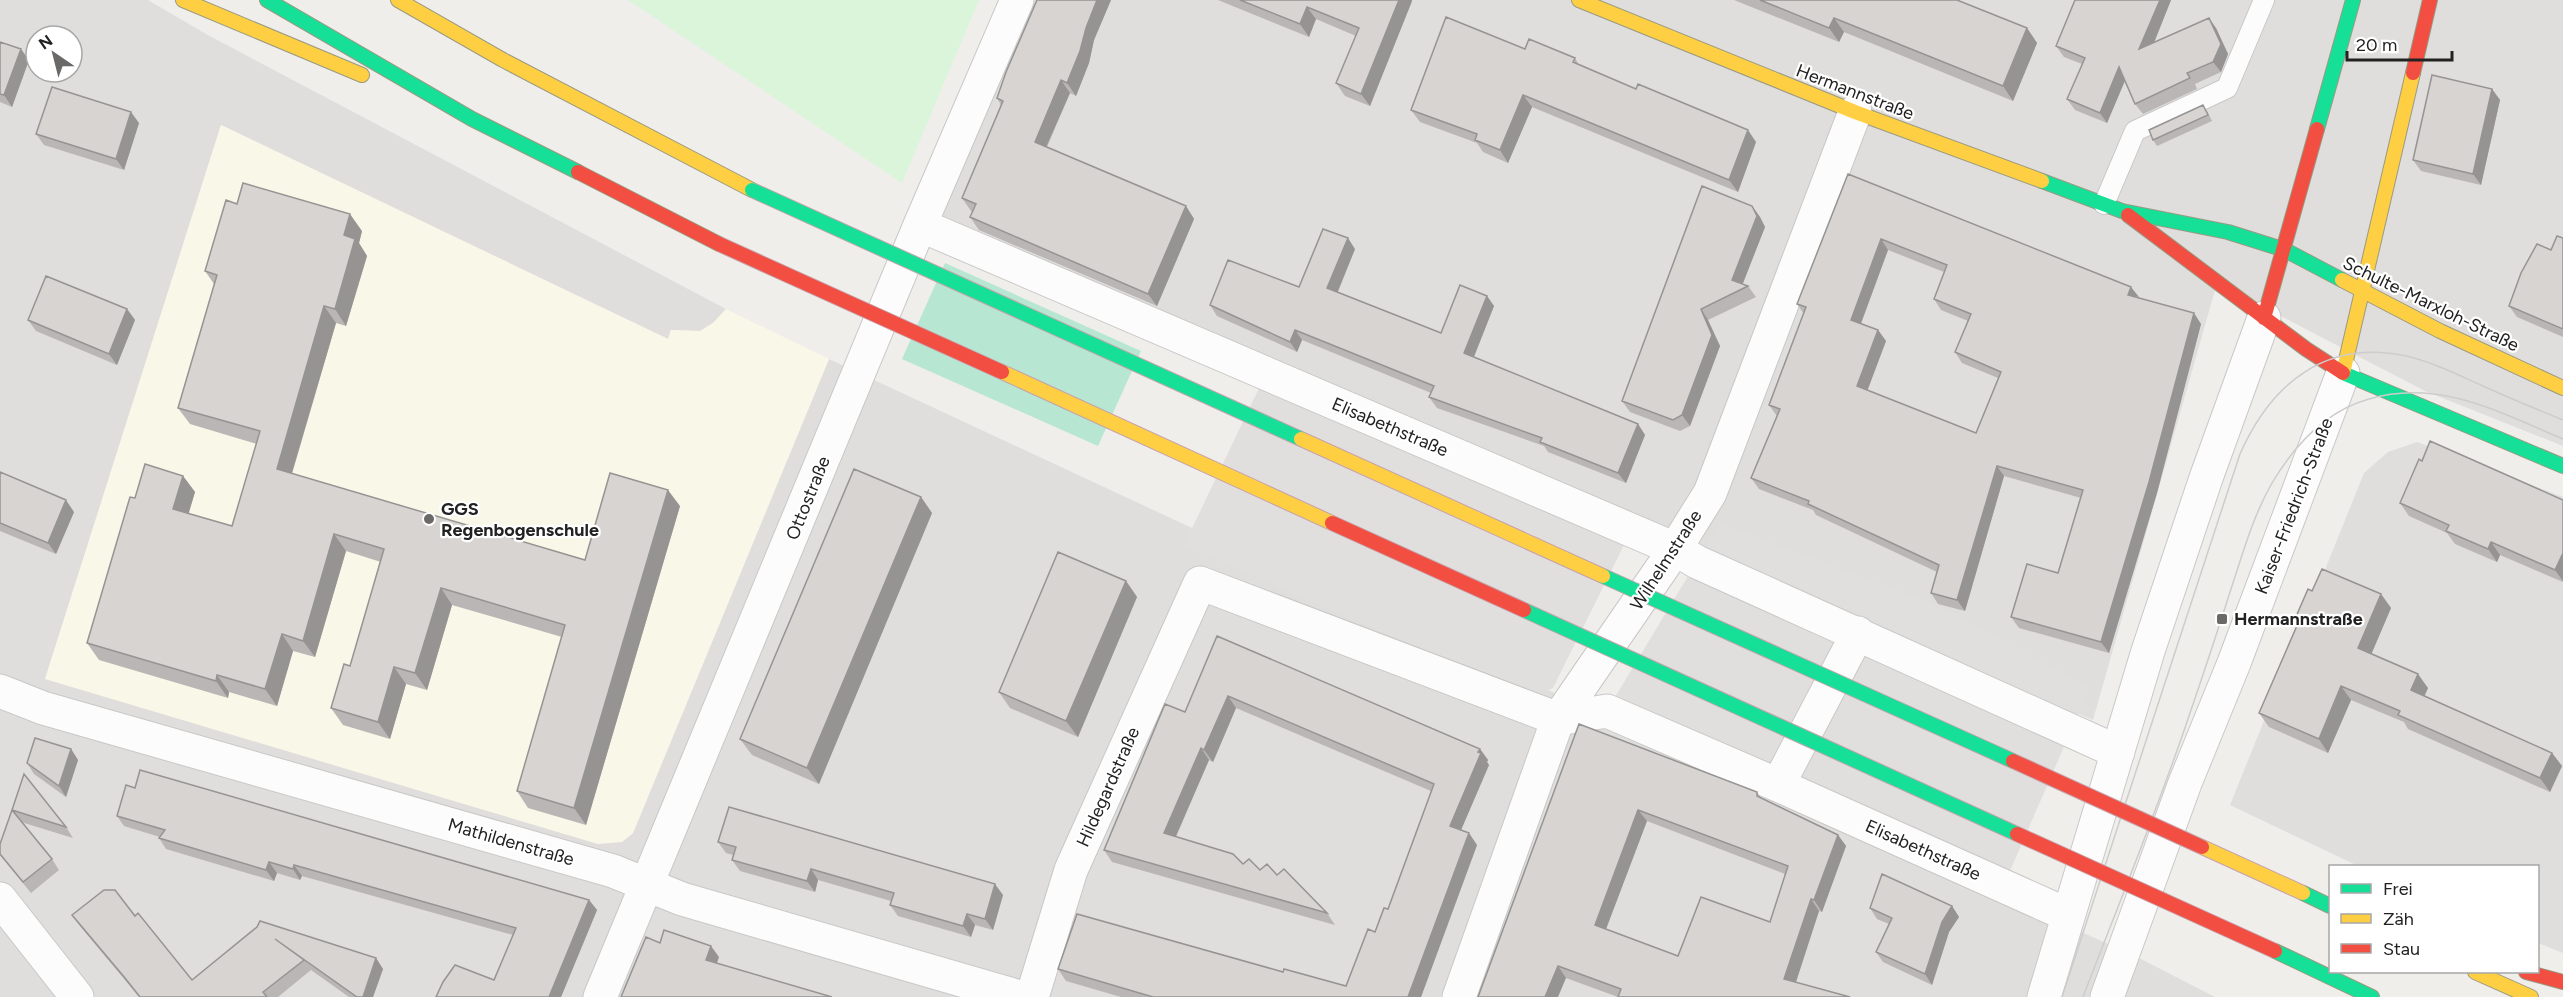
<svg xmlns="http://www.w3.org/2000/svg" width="2563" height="997" font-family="Figtree,sans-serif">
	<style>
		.residential { fill: #dfdedc; fill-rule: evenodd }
		.education { fill: #f8f7e8 }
		.park { fill: #daf5da }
		.pitch { fill: #b7e6d2 }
		.parking { fill: #e0dfde }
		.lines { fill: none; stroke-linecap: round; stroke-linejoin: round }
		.lane-casing { stroke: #c9c8c7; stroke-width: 22 }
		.street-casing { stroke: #c9c8c7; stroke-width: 35 }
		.fast-casing { stroke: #999a82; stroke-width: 16 }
		.slow-casing { stroke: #999a82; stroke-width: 16 }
		.jam-casing { stroke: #999a82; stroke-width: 16 }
		.lane { stroke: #fdfcfc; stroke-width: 20 }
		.street { stroke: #fdfcfc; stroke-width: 33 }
		.fast { stroke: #16e098; stroke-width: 14 }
		.slow { stroke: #ffcf43; stroke-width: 14 }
		.jam { stroke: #f24e42; stroke-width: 14 }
		.tram { stroke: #ccc; stroke-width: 1.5 }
		.fast-bridge-casing { stroke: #c5a2ac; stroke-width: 16; stroke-linecap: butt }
		.slow-bridge-casing { stroke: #c5a2ac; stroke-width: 16; stroke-linecap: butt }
		.jam-bridge-casing { stroke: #c5a2ac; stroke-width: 16; stroke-linecap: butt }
		.fast-bridge { stroke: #16e098; stroke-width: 14 }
		.slow-bridge { stroke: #ffcf43; stroke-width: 14 }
		.jam-bridge { stroke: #f24e42; stroke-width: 14 }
		.wall { fill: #b9b6b5; fill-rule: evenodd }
		.shaded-wall { fill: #969493 }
		.building { fill: #d7d4d2; stroke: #969493; stroke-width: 1.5; fill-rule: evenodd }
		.poi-dot { fill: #6a6968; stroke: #fff; stroke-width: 2 }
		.labels { text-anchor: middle; stroke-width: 4.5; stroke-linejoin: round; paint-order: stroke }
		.street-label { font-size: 18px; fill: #222; stroke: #fff }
		.poi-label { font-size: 18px; font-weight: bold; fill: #222; stroke: #fff; text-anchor: start }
	</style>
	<rect width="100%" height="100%" fill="#f0eeeb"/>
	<path class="residential" d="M0,0H148L206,34L726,309L713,323L700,331L671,330L668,339L221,125L45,679L622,842L633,833L829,359L1220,541L2141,959L2215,997H0ZM36,36H72V72H36Z
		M1025,0H2563V446L2425,391L2217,283L2093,720L940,222Z
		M2417,442L2563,497V953L2538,943V866H2358L2230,805L2364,473L2388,452Z"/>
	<path class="education" d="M221,125L668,339L671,330L700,331L713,323L726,309L829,359L633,833L622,842L598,844L45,679Z"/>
	<path class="park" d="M628,0H979L902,183Z"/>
	<path class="pitch" d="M945,263L1141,351L1098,446L902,359Z"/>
	<path class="parking" d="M1260,386L1624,545L1553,688L1534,695L1500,683L1184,545Z
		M1720,523L1931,603L2090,687L1996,903L1597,727Z"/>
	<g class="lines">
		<defs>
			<path id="lane" d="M2104,204L2135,131L2227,88L2264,0"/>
			<path id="street" d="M920,225L1675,549L1697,562L2118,752
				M0,691L43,708L613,871L682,899L1020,997
				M1778,785L2068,915
				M0,899L77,997
				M600,997L920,225L1017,0
				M1032,997L1071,870L1200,583L1558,719L1607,711L1778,785L1858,633
				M1459,997L1558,719L1675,549L1710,493L1855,112
				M2044,997L2148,651L2206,478L2264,318
				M2107,997L2185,783L2234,663L2343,373"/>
			<path id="fast" d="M267,0L472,119L578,172
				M2317,129L2353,0
				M2042,181L2122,211L2228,232L2285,250L2342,280
				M2343,373L2563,466
				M2303,893L2330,906
				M2275,951L2372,997"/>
			<path id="slow" d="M183,0L362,75
				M398,0L503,60L752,190
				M1579,0L1855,112L2042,181
				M2342,280L2440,331L2563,388
				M2343,373L2413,73
				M2475,972L2531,997"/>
			<path id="jam" d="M2413,73L2430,0
				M578,172L719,244
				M2128,215L2306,349L2343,373
				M2264,318L2317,129
				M2526,972L2563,982"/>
		</defs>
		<use href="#lane" class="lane-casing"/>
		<use href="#street" class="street-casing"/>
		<use href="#fast" class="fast-casing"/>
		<use href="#slow" class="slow-casing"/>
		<use href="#jam" class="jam-casing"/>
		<use href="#lane" class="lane"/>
		<use href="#street" class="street"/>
		<use href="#fast" class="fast"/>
		<use href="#slow" class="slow"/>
		<use href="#jam" class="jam"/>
		<path class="tram" d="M2062,997L2240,454C2271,384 2325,339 2406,356C2433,362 2458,375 2483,386C2509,398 2536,409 2563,420
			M2083,997C2119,903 2158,809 2190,713C2204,672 2218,630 2231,589C2243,553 2253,516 2272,483C2294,446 2326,411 2369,399C2438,378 2501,413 2563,439"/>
		<defs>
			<path id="fast-bridge" d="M752,190L1301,439
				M1603,576L2013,761
				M1524,610L2017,834"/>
			<path id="slow-bridge" d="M1002,372L1332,523
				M1301,439L1603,576
				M2202,847L2303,893"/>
			<path id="jam-bridge" d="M719,244L1002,372
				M1332,523L1524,610
				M2013,761L2202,847
				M2017,834L2275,951"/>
		</defs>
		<use href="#fast-bridge" class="fast-bridge-casing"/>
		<use href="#slow-bridge" class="slow-bridge-casing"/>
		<use href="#jam-bridge" class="jam-bridge-casing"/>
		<use href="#fast-bridge" class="fast-bridge"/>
		<use href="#slow-bridge" class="slow-bridge"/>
		<use href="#jam-bridge" class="jam-bridge"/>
	</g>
	<path class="wall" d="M1037,0H1111L1094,40L1089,63L1076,96L1070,93L1047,147L1186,206L1194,219L1157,306L979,230L970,217L973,212L971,211L962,198L1001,105L997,98Z
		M1218,0H1412V1L1370,106L1345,96L1336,83L1356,36L1316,19L1309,37Z
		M1734,0H1957L2027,28L2037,43L2013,101L1844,32L1839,42Z
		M2075,0H2171L2154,43L2216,28L2228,54L2221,72L2195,84L2197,89L2143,114L2135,104L2125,81L2107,123L2075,110L2067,99L2082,64L2064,57L2056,46Z
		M0,42L29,60L12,107L0,102Z
		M1525,49L1575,58L1579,65L1756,142L1738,192L1532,107L1508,163L1483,152L1477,143L1420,122L1411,110Z
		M2492,89L2500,100L2481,185L2421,171L2413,160Z
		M2207,111L2212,121L2157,146L2153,140Z
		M139,123L124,170L44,145L36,134Z
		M1848,174L2201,324L2157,493L2109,653L2019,628L2011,617L2058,573L2081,498L2004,476L1965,611L1938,604L1931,593L1937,572L1816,515L1813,510L1759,489L1751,478L1777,416L1769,405L1804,314L1797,304ZM1888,250L1944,272L1934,299L1941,310L1968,321L1955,352L1962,363L1998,378L1976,433L1867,390L1886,341L1878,330L1861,324Z
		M237,204L362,231L359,243L367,256L346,326L336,323L292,474L585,560L680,506L586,825L528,808L517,791L562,637L452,605L427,690L406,684L390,739L343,725L331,708L350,666L381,562L346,551L315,657L293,651L277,706L229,692L228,698L99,660L87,643L135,498L183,476L195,492L188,514L232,526L257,444L190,424L178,408L214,284L205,271Z
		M1752,206L1760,217L1765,227L1742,284L1748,286L1756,297L1708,320L1720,346L1690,426L1680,431L1630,412L1622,401Z
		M2563,238V337L2517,317L2509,306L2551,250Z
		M1355,249L1338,292L1441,333L1487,296L1494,306L1474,357L1638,424L1645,435L1626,483L1548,452L1544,446L1437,408L1429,397L1431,393L1302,340L1297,352L1217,316L1210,305L1299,287Z
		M127,309L135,320L117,365L36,331L28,320Z
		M2422,461L2563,500V582L2500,555L2497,562L2455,544L2447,533L2409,516L2400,503Z
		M0,472L74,512L56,554L0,531Z
		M921,497L932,513L819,784L752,755L740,739Z
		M1126,581L1137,597L1078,737L1010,708L999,692Z
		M2312,591L2381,594L2391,608L2371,654L2428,688L2424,696L2552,753L2562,766L2550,792L2408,729L2404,722L2351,700L2328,753L2269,727L2259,713L2298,623L2295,619Z
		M1217,636L1480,749L1488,760L1487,762L1489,765L1461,830L1477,845L1421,997H1121L1066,981L1058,969L1283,972L1346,986L1388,909L1431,791L1236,708L1213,762L1209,760L1176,837L1243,864L1260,870L1277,875L1327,913L1335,925L1112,862L1104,850L1185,712Z
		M1579,724L1757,792L1761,798L1838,835L1846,846L1822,912L1819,911L1796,982L1618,997L1566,978L1478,997ZM1647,821L1785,874L1770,922L1678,956L1606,929Z
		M71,749L78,760L66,797L34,774L27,763Z
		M12,810L66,827L73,838L21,822L52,859L59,870L31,893L0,855Z
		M117,816L589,900L597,910L561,997H436L494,980L513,935L302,876L300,880L277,873L274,881L166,849L159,838L160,837L124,826Z
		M718,842L1003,895L993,930L975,925L971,937L898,916L890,905L891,901L818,880L815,892L740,871L732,860L733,855L726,853Z
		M1952,906L1959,917L1949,932L1932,985L1883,962L1876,952L1889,924L1877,919L1870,908Z
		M72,915L135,916L192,980L257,927L376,958L383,969L373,997H349L311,970L278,997H139L80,926Z"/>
	<path class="shaded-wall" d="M1097,0H1111L1094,40L1089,63L1076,96L1067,83L1086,28Z
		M1399,0H1412V1L1370,106L1361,94Z
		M2160,0H2171L2147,60L2139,49Z
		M1307,7L1316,19L1309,37L1300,24Z
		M1834,18L1844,32L1839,42L1829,28Z
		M2209,18L2216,28L2228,54L2221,72L2213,62Z
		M2027,28L2037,43L2013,101L2003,86Z
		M21,49L29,60L12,107L4,95Z
		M2119,67L2126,78L2107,123L2100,113Z
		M1061,80L1070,93L1043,154L1035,142Z
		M2492,89L2500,100L2481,185L2473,174Z
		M1523,95L1532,107L1508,163L1500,150Z
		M131,112L139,123L124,170L116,159Z
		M1748,130L1756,142L1738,192L1729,180Z
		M1186,206L1194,219L1157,306L1148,294Z
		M1752,206L1760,217L1765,227L1740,291L1732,280Z
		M350,214L362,231L359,243L367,256L346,326L335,309L344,235Z
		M1348,238L1355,249L1335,298L1327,288Z
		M1881,239L1888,250L1858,331L1851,320Z
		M2131,287L2139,297L2128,295Z
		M1487,296L1494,306L1471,364L1464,353Z
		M324,306L336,323L288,486L277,469Z
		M127,309L135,320L117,365L109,354Z
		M1701,309L1708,320L1720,346L1690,426L1682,415Z
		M2194,313L2201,324L2157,493L2109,653L2101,642Z
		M1295,330L1302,340L1297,352L1290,342Z
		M1878,330L1886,341L1865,397L1857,386Z
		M1638,424L1645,435L1626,483L1618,473Z
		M1997,466L2004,476L1965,611L1957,600Z
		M183,476L195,492L185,526L173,509Z
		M668,490L680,506L586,825L574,808Z
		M921,497L932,513L819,784L807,768Z
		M66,500L74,512L56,554L48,543Z
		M334,534L346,551L315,657L303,641Z
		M2491,542L2500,555L2497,562L2488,549Z
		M2563,553V581L2555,570Z
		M1126,581L1137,597L1078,737L1066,721Z
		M441,588L452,605L427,690L415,673Z
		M2381,594L2391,608L2368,662L2358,648Z
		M282,634L293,651L277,706L265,689Z
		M394,667L406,684L390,739L378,722Z
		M2418,674L2428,688L2421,704L2411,690Z
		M217,675L229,692L228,698L216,681Z
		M2341,686L2351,700L2328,753L2319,739Z
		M1228,696L1236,708L1213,762L1204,750Z
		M1201,748L1209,760L1172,845L1164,833Z
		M71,749L78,760L66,797L59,786Z
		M1480,749L1488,760L1487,762L1489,765L1458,837L1450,826Z
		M2552,753L2562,766L2550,792L2540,778Z
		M1638,810L1647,821L1603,937L1595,925Z
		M1469,833L1477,845L1421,997H1408Z
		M1838,835L1846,846L1822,912L1814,900Z
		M269,862L277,873L274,881L266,870Z
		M294,865L302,876L300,880L293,869Z
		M811,869L818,880L815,892L807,881Z
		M995,884L1003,895L993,930L985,919Z
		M1811,899L1819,911L1793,991L1784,979Z
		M589,900L597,910L561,997H549Z
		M1952,906L1959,917L1949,932L1932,985L1925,974L1942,922Z
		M967,914L975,925L971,937L963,926Z
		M711,946L719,957L714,972L706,960Z
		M376,958L383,969L373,997H363Z
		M1558,966L1566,978L1558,997H1545Z"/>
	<path class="building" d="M1037,0H1097L1086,28L1080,51L1067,83L1061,80L1035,142L1186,206L1148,294L970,217L976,204L962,198L1003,101L997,98L1006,72Z
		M1240,0H1399L1361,94L1336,83L1359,28L1307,7L1300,24Z
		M1760,0H1957L2027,28L2003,86L1834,18L1829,28Z
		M2075,0H2160L2139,49L2209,18L2221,44L2213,62L2187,73L2190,78L2135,104L2119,67L2100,113L2067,99L2085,58L2056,46Z
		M1446,17L1525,49L1529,39L1575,58L1573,62L1636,89L1638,84L1748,130L1729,180L1523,95L1500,150L1475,140L1477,134L1411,110Z
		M0,42L21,49L4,95L0,94Z
		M2432,75L2492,89L2473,174L2413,160Z
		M52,87L131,112L116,159L36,134Z
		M2203,105L2208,115L2153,140L2149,130Z
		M1848,174L2131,287L2128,295L2194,313L2149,482L2101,642L2011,617L2027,564L2058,573L2083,490L1997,466L1957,600L1931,593L1939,565L1808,504L1809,501L1751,478L1780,409L1769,405L1806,307L1797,304ZM1881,239L1947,265L1934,299L1971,314L1955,352L2001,372L1976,433L1857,386L1878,330L1851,320Z
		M243,183L350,214L344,235L355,239L335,309L324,306L277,469L585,560L610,473L668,490L574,808L517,791L565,625L441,588L415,673L394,667L378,722L331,708L344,664L350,666L384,549L334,534L303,641L282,634L265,689L217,675L216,681L87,643L130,497L135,498L145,464L183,476L173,509L232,526L260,431L178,408L217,275L205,271L226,200L237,204Z
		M1702,186L1752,206L1757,216L1732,280L1748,286L1701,309L1712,335L1682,415L1673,420L1622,401Z
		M1323,229L1348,238L1327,288L1441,333L1460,285L1487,296L1464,353L1638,424L1618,473L1540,442L1542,438L1429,397L1434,386L1295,330L1290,342L1210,305L1228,260L1299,287Z
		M2557,236L2563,238V329L2509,306L2521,273L2537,244L2551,250Z
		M46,276L127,309L109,354L28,320Z
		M2430,441L2563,500V553L2555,570L2491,542L2488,549L2446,531L2449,525L2400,503L2419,459L2422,461Z
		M854,469L921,497L807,768L740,739Z
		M0,472L66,500L48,543L0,523Z
		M1058,552L1126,581L1066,721L999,692Z
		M2322,569L2381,594L2358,648L2418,674L2411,690L2552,753L2540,778L2398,715L2400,711L2341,686L2319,739L2259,713L2299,621L2295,619L2308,589L2312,591Z
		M1217,636L1480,749L1478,752L1481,753L1450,826L1469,833L1408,997H1153L1058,969L1077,914L1283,972L1284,969L1346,986L1368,929L1375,932L1384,908L1388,909L1434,784L1228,696L1204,750L1201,748L1164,833L1233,854L1243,864L1249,859L1260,870L1267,864L1277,875L1284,869L1327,913L1104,850L1165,704L1185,712Z
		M1579,724L1757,792V796L1838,835L1814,900L1811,899L1784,979L1850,997H1618L1621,989L1558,966L1545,997H1478ZM1638,810L1788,866L1770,922L1701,897L1678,956L1595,925Z
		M35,738L71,749L59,786L27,763Z
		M140,770L589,900L549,997H436L443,982L455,965L494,980L516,928L294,865L293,869L269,862L266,870L159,838L165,830L117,816L126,785L135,788Z
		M24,774L66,827L12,810Z
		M729,807L995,884L985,919L967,914L963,926L890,905L894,893L811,869L807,881L732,860L736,847L718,842Z
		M12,810L52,859L23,882L0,854V844Z
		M1882,874L1952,906L1942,922L1925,974L1876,952L1892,918L1870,908Z
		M104,890H115L135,916L138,913L192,980L257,927L260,921L376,958L363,997H357L275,939L304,960L263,992L267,997H140L125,978L72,915Z
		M664,930L711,946L706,960L832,997H621L646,937L660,943Z"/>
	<g class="poi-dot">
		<circle cx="429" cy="519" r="6"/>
		<rect x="2216" y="613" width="12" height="12" rx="3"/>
	</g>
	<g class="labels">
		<g class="street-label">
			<text transform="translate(1855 92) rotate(21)" y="6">Hermannstraße</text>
			<text transform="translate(2431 304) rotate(26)" y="6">Schulte-Marxloh-Straße</text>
			<text transform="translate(1390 427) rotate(23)" y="6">Elisabethstraße</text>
			<text transform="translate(808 498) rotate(-68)" y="6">Ottostraße</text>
			<text transform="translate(2294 506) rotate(-69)" y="6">Kaiser-Friedrich-Straße</text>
			<text transform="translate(1666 560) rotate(-57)" y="6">Wilhelmstraße</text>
			<text transform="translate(1108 787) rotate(-66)" y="6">Hildegardstraße</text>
			<text transform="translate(511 842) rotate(16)" y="6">Mathildenstraße</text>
			<text transform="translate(1923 850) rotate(24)" y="6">Elisabethstraße</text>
		</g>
		<g class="poi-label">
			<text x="441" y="515">GGS<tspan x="441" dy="21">Regenbogenschule</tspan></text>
			<text x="2234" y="625">Hermannstraße</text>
		</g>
	</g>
	<rect x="2329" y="865" width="210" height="108" fill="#ffffff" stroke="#a7a7a7" stroke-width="1.5"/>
	<rect x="2341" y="884" width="30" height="9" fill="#16e098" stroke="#a7a7a7" stroke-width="1.5"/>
	<text x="2383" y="895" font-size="18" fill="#222222">Frei</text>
	<rect x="2341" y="914" width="30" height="9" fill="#ffcf43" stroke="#a7a7a7" stroke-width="1.5"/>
	<text x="2383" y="925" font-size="18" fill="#222222">Zäh</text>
	<rect x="2341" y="944" width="30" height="9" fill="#f24e42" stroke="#a7a7a7" stroke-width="1.5"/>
	<text x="2383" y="955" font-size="18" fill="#222222">Stau</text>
	<g transform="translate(54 54) rotate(325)"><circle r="28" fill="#ffffff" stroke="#a7a7a7" stroke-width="1.5"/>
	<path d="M0-4.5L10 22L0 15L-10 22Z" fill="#6a6968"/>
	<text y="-9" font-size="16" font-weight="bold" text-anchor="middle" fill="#222222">N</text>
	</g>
	<path d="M2347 51v9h105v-9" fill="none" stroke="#222222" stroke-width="3"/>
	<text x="2356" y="51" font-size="18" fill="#222222" stroke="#ffffff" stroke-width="4.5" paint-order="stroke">20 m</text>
</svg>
